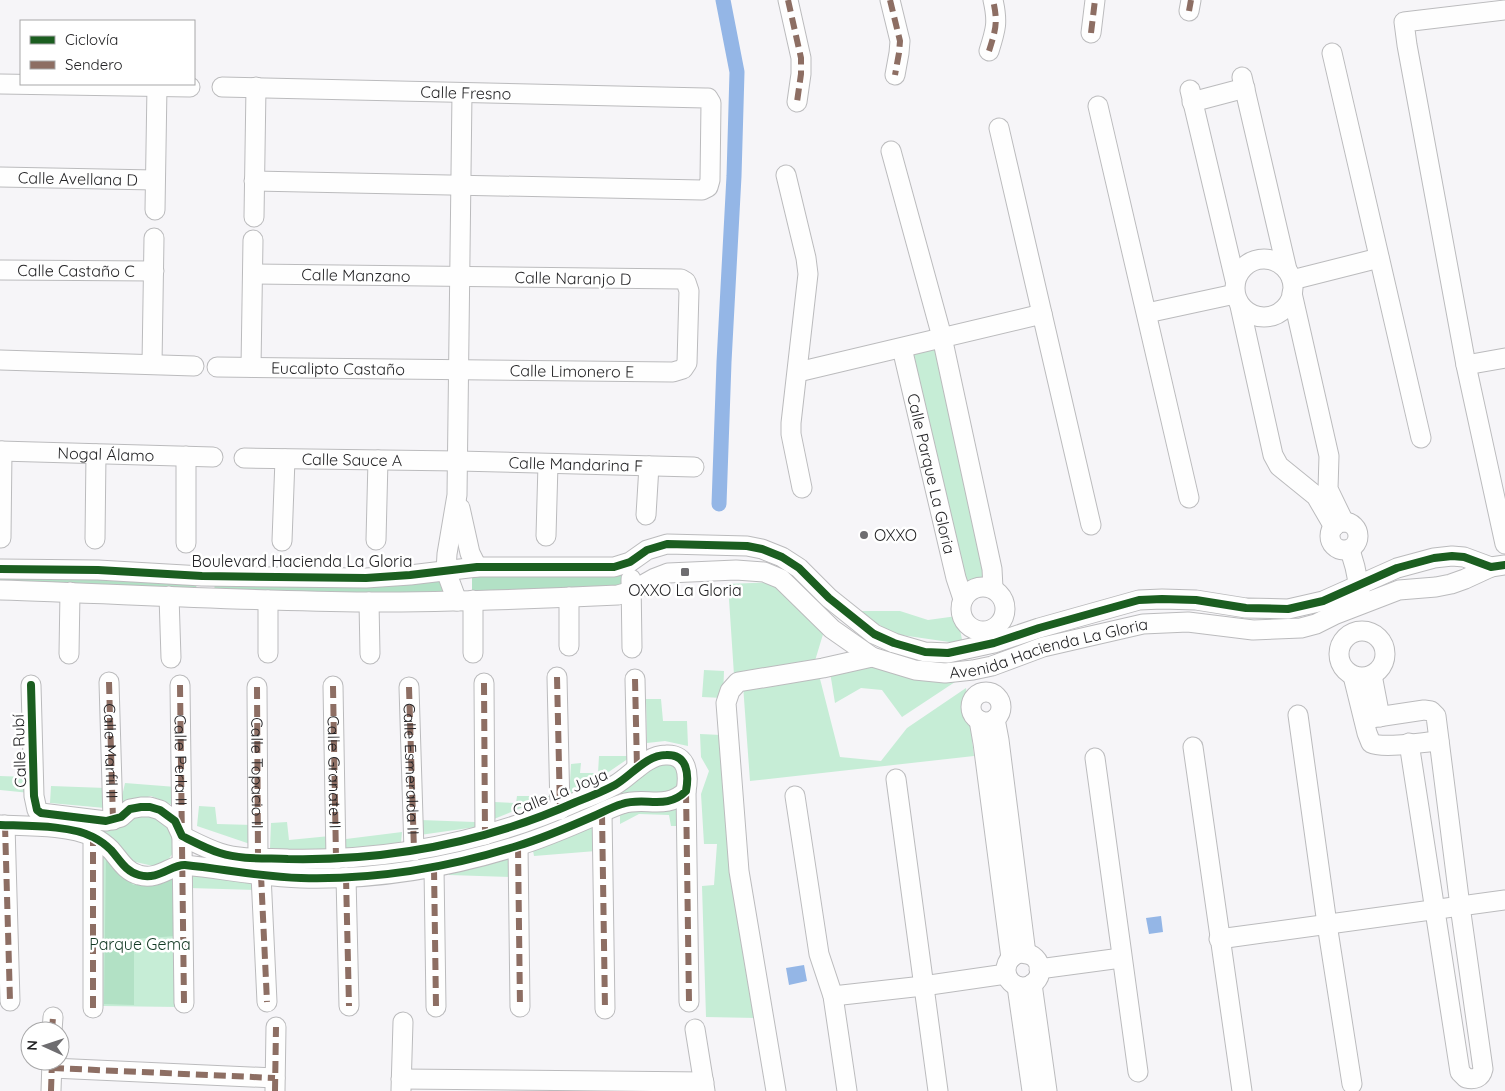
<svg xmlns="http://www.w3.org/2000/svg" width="1505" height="1091" font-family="Quicksand,sans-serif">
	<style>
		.green { fill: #c6edd6 }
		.forest { fill: #b2e1c5 }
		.water { fill: #94b6e6 }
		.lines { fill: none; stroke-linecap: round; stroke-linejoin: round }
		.canal { stroke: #94b6e6; stroke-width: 15 }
		.minor-casing { stroke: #bbbbbd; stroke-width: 21 }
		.minor { stroke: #fefefe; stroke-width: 19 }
		.quiet { stroke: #8d6e63; stroke-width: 6; stroke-dasharray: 12 6; stroke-linecap: butt }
		.cycleway-casing { stroke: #fff; stroke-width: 11 }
		.cycleway { stroke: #1b5e20; stroke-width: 8 }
		.poi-dot { fill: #6e6d70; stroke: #fff; stroke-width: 2 }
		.labels { text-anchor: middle; stroke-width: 5; stroke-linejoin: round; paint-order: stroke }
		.street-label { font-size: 16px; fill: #242426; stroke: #fff }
		.poi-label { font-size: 16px; fill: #242426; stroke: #fff; text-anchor: start }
		.park-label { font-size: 16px; fill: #133924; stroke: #fff }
	</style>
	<rect width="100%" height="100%" fill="#f6f5f8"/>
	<path class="green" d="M938,347L989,582L976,583L964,590L909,355Z
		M774,582L824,631L814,664L734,675L728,584Z
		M857,611H900L928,620L957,616L963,644L894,634Z
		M873,664L961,678L902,717L882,690L861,688L835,703L830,672Z
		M704,670L724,671L723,698L702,697Z
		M819,675L840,757L881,761L907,728L966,688L974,756L750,781L743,685Z
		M646,699H661L663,721H687L688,746L665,741L647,743Z
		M700,734L721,735L757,1018L706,1017L702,886L714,885L717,844H704L701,794L709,771L701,757Z
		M599,756H632L569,799L571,764L581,763L580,773H598Z
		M676,761L682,787L670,796L632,792L558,824L464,856L461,848L650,765Z
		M0,776L28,777L30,793L0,790Z
		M125,783L176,787L175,806L151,796L120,805Z
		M51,786L106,788L105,808L50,803Z
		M517,796H551L494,819V802L516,803Z
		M199,806L215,807L217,824L253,825V845L197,826Z
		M683,807V826H671L669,815L639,814L620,824V811Z
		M152,812L171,823L176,849L162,868L131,861L100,830L122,823Z
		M598,818L596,851L534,856L532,845Z
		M420,820L475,822L476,827L420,835Z
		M287,822L289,840L330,836L331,854L270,848L271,823Z
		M402,832L401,843L344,850L346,839Z
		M103,848L133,882L177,871L178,1007L103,1006Z
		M512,853L513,877L449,875L448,869Z
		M187,870L256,879V890L189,888Z"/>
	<path class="forest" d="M625,569L626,588L472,592V573Z
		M0,573L197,580L196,590L0,585Z
		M444,576L446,593H214L215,581Z
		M106,854L133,885L176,873V936L134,939V1005L104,1004Z"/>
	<path class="water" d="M1161,916L1163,932L1149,934L1146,918Z
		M804,965L807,981L789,985L786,968Z"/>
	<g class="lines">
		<path class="canal" d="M719,504L724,362L734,176L737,72L723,0"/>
		<defs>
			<g id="minor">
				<path d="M788,0L801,58V74L797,102"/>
				<path d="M890,0L900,41L899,53L895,75"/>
				<path d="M1505,10L1404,22L1407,45L1466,365L1505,544"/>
				<path d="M1189,11L1191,0"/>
				<path d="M1091,33L1095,0"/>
				<path d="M989,51C996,29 998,22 993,0"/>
				<path d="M1332,53L1421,438"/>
				<path d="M1242,77L1287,270"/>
				<path d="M0,84L190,87"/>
				<path id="s1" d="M222,87L705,98H708L711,103L710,180L708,187L702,190L254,181"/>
				<path d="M1190,90L1235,280"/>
				<path d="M1192,102L1245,88"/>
				<path d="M1098,106L1189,498"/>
				<path d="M999,128L1091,525"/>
				<path d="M891,151L942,337L992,569L993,588"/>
				<path d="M786,175L806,258L808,274L791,423V434L802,488"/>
				<path id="s2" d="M0,177L155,180"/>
				<path d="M155,210L157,86"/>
				<path d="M254,217L256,87"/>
				<circle cx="1264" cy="288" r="29"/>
				<path id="s3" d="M0,270L154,271"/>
				<path d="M1292,280L1379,258"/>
				<path d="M1292,293L1329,456L1328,489L1344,522"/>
				<path d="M1240,306L1273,455L1279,466L1316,496L1334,527"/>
				<path d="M1147,313L1235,294"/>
				<path id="s4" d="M902,348L956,578L963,599"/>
				<path d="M0,360L194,366"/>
				<path d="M152,364L154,238"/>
				<path d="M1466,365L1505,358"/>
				<path id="s5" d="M217,367L673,372L683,369L687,363L689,291L686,282L681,279L253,274"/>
				<path d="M251,367L253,240"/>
				<path d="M798,372L1042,314"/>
				<path id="s6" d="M0,451L213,457"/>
				<path id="s7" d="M244,458L458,461L694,467"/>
				<path d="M460,508L470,553L477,567"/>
				<path d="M646,515L649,466"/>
				<circle cx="1344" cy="536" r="14"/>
				<path d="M546,536L548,464"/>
				<path d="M1,538L2,451"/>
				<path d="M95,539L96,454"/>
				<path d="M376,540L378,460"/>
				<path d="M282,541L285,459"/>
				<path d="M186,543V456"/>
				<path d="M1350,550L1355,567L1361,597"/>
				<path d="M0,569L98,570L202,576L366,578L410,575L477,567H614L630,562L647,550L667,544L747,546L762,549L782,557L799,568L829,598L874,634L894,643L925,652L948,653L994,643L1039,628L1139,600L1162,599L1196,600L1246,608L1288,609L1323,601L1397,568L1434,558L1452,556L1464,557L1491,567L1505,565"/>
				<path d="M631,579L632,648"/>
				<circle cx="983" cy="609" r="22"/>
				<path id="s8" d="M0,590C123,594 245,601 368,602C451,602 534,599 618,595L632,591L655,578L668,573L736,570L764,572L781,579L832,629L872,657L915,670L945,673L973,670L992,666L1043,647L1143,624L1188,622L1253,630L1301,628L1316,624L1334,615L1399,590L1436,587L1451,584L1465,579L1491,567"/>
				<path d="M169,596L171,658"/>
				<path d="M569,597V646"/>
				<path d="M473,600V653"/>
				<path d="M457,601L446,571L447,554L457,495L462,93"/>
				<path d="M369,602L370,654"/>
				<circle cx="1362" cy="654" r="23"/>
				<path d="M268,653V600"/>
				<path d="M69,654L70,592"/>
				<path d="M1372,675L1380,717"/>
				<path d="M1353,676L1367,733L1371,743C1383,749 1423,742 1439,741"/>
				<path d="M557,677L560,810"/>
				<path d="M635,679L637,768"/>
				<path d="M109,682L113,820"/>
				<path d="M484,683L485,835"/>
				<path d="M180,685L184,1003"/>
				<path d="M333,686L336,859"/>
				<path id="s9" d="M257,687L258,858"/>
				<path d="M409,687L414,851"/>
				<circle cx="986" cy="707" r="15"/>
				<path d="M1298,715L1327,924L1352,1084"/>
				<path d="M995,719L999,740L1026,954"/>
				<path d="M1364,719L1424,710L1431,711L1436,716L1460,906L1483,1069C1481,1078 1475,1080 1466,1078L1460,1072L1409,743"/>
				<path d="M979,720L983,743L1011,958"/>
				<path d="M1193,747L1242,1091"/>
				<path d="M1095,758L1138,1072"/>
				<path d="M896,779L938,1091"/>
				<path d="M686,791L689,1002"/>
				<path d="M795,796L819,954L833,996L847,1091"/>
				<path d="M602,813L605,1009"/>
				<path d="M0,825C26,826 71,825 93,837C99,840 107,846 111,850C120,860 125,871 139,875C158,881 172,864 185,865C224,869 262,877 301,878C375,880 447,868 517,846C544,838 569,827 594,816C603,812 612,807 622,804C645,796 666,811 686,791C689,775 688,754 666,755C646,755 631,776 615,785C602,792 589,797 576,802C486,842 387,861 288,859C266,858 242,860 220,853C207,849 194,842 182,836L175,821L160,810L150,807H141L130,809L121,817L106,821L41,813L37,810L34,796L31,685"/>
				<path d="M5,825L10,1001"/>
				<path d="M518,846L520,1007"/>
				<path d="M434,868L436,1007"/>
				<path d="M261,875L267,1002"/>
				<path d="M346,877L349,1006"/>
				<path d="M1219,939L1505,900"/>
				<circle cx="1023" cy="970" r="17"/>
				<path d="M1039,969L1121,958"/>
				<path d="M1032,984L1047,1091"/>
				<path d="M1017,986L1032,1091"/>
				<path d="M833,996L923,986L1006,974"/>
				<path d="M93,1008V837"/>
				<path d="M695,1029L705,1091"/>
				<path d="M52,1031L53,1017"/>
				<path d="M52,1068L275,1078"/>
				<path d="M401,1079L704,1082"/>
				<path d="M401,1090L403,1022"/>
				<path d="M51,1091L52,1061"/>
				<path d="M275,1091L276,1027"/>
				<path d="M776,1091L739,871L726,703L730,691L738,682L823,668L872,657"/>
			</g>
		</defs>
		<use href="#minor" class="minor-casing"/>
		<use href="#minor" class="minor"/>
		<g class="quiet">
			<path d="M788,0L801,58V74L797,102"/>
			<path d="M890,0L900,41L899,53L895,75"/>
			<path d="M1189,11L1191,0"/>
			<path d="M1091,33L1095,0"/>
			<path d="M989,51C996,29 998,22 993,0"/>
			<path d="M557,677L560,810"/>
			<path d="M635,679L637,768"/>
			<path id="s10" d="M109,682L113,820"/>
			<path d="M484,683L485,835"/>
			<path id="s11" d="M180,685L184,1003"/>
			<path id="s12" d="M333,686L336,859"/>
			<path d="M257,687L258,858"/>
			<path id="s13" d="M409,687L414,851"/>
			<path d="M686,791L689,1002"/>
			<path d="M602,813L605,1009"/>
			<path d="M5,825L10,1001"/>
			<path d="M518,846L520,1007"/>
			<path d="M434,868L436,1007"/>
			<path d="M261,875L267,1002"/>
			<path d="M346,877L349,1006"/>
			<path d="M93,1008V837"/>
			<path d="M52,1031L53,1017"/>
			<path d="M52,1068L275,1078"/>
			<path d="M51,1091L52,1061"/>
			<path d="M275,1091L276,1027"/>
		</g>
		<defs>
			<path id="cycleway" d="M0,569L98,570L202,576L366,578L410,575L477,567H614L630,562L647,550L667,544L747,546L762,549L782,557L799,568L829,598L874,634L894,643L925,652L948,653L994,643L1039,628L1139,600L1162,599L1196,600L1246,608L1288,609L1323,601L1397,568L1434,558L1452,556L1464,557L1491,567L1505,565
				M0,825C26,826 71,825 93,837C99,840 107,846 111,850C120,860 125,871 139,875C158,881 172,864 185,865C224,869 262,877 301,878C375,880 447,868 517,846C544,838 569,827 594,816C603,812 612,807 622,804C645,796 666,811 686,791C689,775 688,754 666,755C646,755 631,776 615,785C602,792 589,797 576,802C486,842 387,861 288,859C266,858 242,860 220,853C207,849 194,842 182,836L175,821L160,810L150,807H141L130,809L121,817L106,821L41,813L37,810L34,796L31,685"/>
		</defs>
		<use href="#cycleway" class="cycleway-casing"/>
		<use href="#cycleway" class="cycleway"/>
	</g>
	<g class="poi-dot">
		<circle cx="864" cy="535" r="5"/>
		<rect x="680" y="567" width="10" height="10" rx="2.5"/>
	</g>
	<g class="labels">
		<g class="street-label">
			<text dy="6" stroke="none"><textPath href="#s1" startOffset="244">Calle Fresno</textPath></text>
			<text dy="6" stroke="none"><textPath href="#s2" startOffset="78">Calle Avellana D</textPath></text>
			<text dy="6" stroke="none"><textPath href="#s3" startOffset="76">Calle Castaño C</textPath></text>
			<text transform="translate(356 275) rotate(1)" y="6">Calle Manzano</text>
			<text transform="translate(573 278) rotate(1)" y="6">Calle Naranjo D</text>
			<text dy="6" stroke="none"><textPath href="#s5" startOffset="121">Eucalipto Castaño</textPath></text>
			<text dy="6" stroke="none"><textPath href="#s5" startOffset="355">Calle Limonero E</textPath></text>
			<text dy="6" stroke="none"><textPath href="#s6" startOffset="106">Nogal Álamo</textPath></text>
			<text dy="6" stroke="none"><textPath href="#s7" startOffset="108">Calle Sauce A</textPath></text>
			<text dy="6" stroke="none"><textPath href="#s7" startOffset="332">Calle Mandarina F</textPath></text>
			<text dy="6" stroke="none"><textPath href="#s4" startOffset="129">Calle Parque La Gloria</textPath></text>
			<text x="302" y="567">Boulevard Hacienda La Gloria</text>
			<text dy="6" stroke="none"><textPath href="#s8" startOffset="1090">Avenida Hacienda La Gloria</textPath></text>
			<text transform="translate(19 751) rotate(-92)" y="6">Calle Rubí</text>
			<text dy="6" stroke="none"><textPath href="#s10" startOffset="69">Calle Marfil II</textPath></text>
			<text dy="6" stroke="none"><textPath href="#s11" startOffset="75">Calle Perla II</textPath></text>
			<text dy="6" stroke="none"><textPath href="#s13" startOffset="82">Calle Esmeralda II</textPath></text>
			<text dy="6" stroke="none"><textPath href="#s9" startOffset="86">Calle Topacio II</textPath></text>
			<text dy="6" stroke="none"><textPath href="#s12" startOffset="86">Calle Granate II</textPath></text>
			<text transform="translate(560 792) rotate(-22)" y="6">Calle La Joya</text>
		</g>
		<g class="poi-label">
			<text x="874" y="541">OXXO</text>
			<text x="685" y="596" text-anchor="middle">OXXO La Gloria</text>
		</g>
		<g class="park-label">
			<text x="140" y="950">Parque Gema</text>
		</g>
	</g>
	<rect x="20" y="20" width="175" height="65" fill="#ffffff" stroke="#a7a7a8"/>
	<rect x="30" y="36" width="25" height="8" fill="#1b5e20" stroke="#a7a7a8"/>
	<text x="65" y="45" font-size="15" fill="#242426">Ciclovía</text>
	<rect x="30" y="61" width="25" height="8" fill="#8d6e63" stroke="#a7a7a8"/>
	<text x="65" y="70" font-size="15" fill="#242426">Sendero</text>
	<g transform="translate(45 1046) rotate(273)"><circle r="24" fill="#ffffff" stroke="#a7a7a8"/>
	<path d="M0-4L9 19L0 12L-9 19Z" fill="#6e6d70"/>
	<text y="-8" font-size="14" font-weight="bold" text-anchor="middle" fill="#242426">N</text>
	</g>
</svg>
